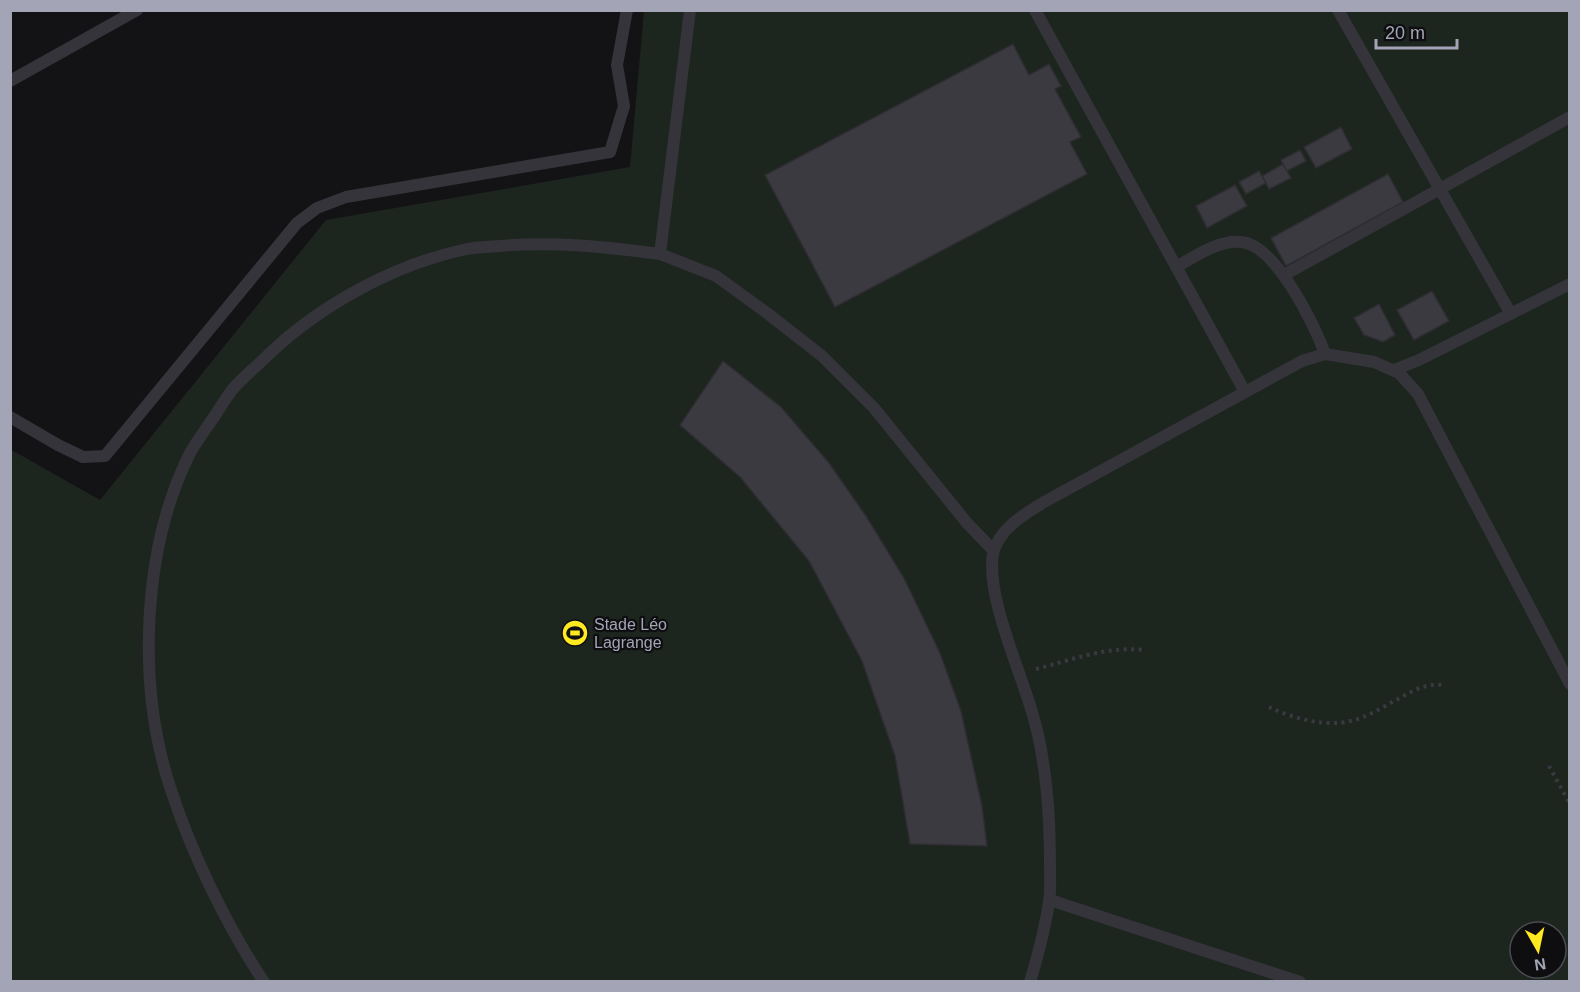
<svg xmlns="http://www.w3.org/2000/svg" width="1580" height="992" font-family="Helvetica,sans-serif">
	<style>
		.green { fill: #1d251f; fill-rule: evenodd }
		.building { fill: #3a3a40; stroke: #2e2d31; stroke-width: 1.5 }
		.lines { fill: none; stroke-linecap: round; stroke-linejoin: round }
		.path { stroke: #393a41; stroke-width: 4; stroke-dasharray: 3 4.5; stroke-linecap: butt }
		.lane { stroke: #34343a; stroke-width: 12 }
		.labels { text-anchor: middle; stroke-width: 4.5; stroke-linejoin: round; paint-order: stroke }
		.poi-label { font-size: 16px; fill: #a3a4b6; stroke: #0e0e10; text-anchor: start }
	</style>
	<rect width="100%" height="100%" fill="#131315"/>
	<path class="green" d="M644,11H1569V981H11L10,449L100,500L326,220L630,167ZM1520,932H1556V968H1520Z"/>
	<path class="building" d="M1013,44L1029,75L1049,64L1061,86L1055,89L1081,137L1070,142L1087,174L835,307L765,175Z
		M1341,127L1352,149L1316,168L1304,147Z
		M1300,150L1306,161L1287,171L1281,160Z
		M1283,164L1291,178L1269,189L1262,176Z
		M1259,171L1266,183L1246,194L1239,182Z
		M1388,174L1403,202L1286,266L1271,238Z
		M1235,185L1247,206L1207,228L1196,206Z
		M1432,291L1449,321L1414,340L1397,310Z
		M1379,304L1395,335L1383,342L1364,335L1354,318Z
		M723,361L781,407L829,463L866,516L904,578L940,653L961,711L982,806L987,846L910,844L895,756L862,661L809,561L740,477L680,425Z"/>
	<g class="lines">
		<path class="path" d="M1036,669C1072,660 1106,646 1144,650
			M1269,707C1297,720 1333,730 1363,717C1376,712 1388,704 1400,698C1414,690 1426,683 1443,685
			M1549,766L1570,804"/>
		<path class="lane" d="M1035,10L1245,392
			M1338,10L1511,314
			M10,81L137,10
			M660,254L716,276L767,313L822,356L874,408L967,523L994,551
			M1176,267C1196,256 1218,240 1241,242C1275,244 1315,325 1325,354
			M1284,275L1570,117
			M1394,370L1419,360L1570,284
			M10,417L58,445L83,457L105,456L297,223L317,208L346,197L610,152L624,106L617,65L627,10
			M1050,900L1300,982
			M264,982C226,925 191,852 170,787C137,685 142,551 189,455C194,445 201,436 207,427C216,415 223,402 232,390C242,378 256,367 268,355C320,305 395,264 467,249C477,247 489,247 500,246C554,241 606,247 660,254L690,10
			M1030,982C1038,955 1045,929 1049,902C1051,890 1050,877 1050,865C1050,815 1047,761 1032,712C1020,670 986,596 993,554C998,529 1026,513 1046,501L1302,361L1325,354L1374,362L1399,373L1418,394L1570,684"/>
	</g>
	<defs>
		<symbol id="stadium-disc" viewBox="-11 -11 22 22"><circle r="9.5" fill="#ffea21" stroke="#0e0e10"/><path d="M0-5a6.5 5 0 1 0 0 10a6.5 5 0 1 0 0-10ZM-3.5-1.8h7v3.6h-7Z" fill="#111"/></symbol>
	</defs>
	<g fill-rule="evenodd">
		<use href="#stadium-disc" x="560" y="618" width="30" height="30"/>
	</g>
	<g class="labels">
		<g class="poi-label">
			<text x="594" y="630">Stade Léo<tspan x="594" dy="18">Lagrange</tspan></text>
		</g>
	</g>
	<rect width="1580" height="992" fill="none" stroke="#a3a4b6" stroke-width="24"/>
	<g transform="translate(1538 950) rotate(171)"><circle r="28" fill="#0e0e10" stroke="#4a4a52" stroke-width="1.5"/>
	<path d="M0-4.5L10 22L0 15L-10 22Z" fill="#ffea21"/>
	<text y="-9" font-size="16" font-weight="bold" text-anchor="middle" fill="#a3a4b6">N</text>
	</g>
	<path d="M1376 39v9h81v-9" fill="none" stroke="#a3a4b6" stroke-width="3"/>
	<text x="1385" y="39" font-size="18" fill="#a3a4b6" stroke="#0e0e10" stroke-width="4.5" paint-order="stroke">20 m</text>
</svg>
